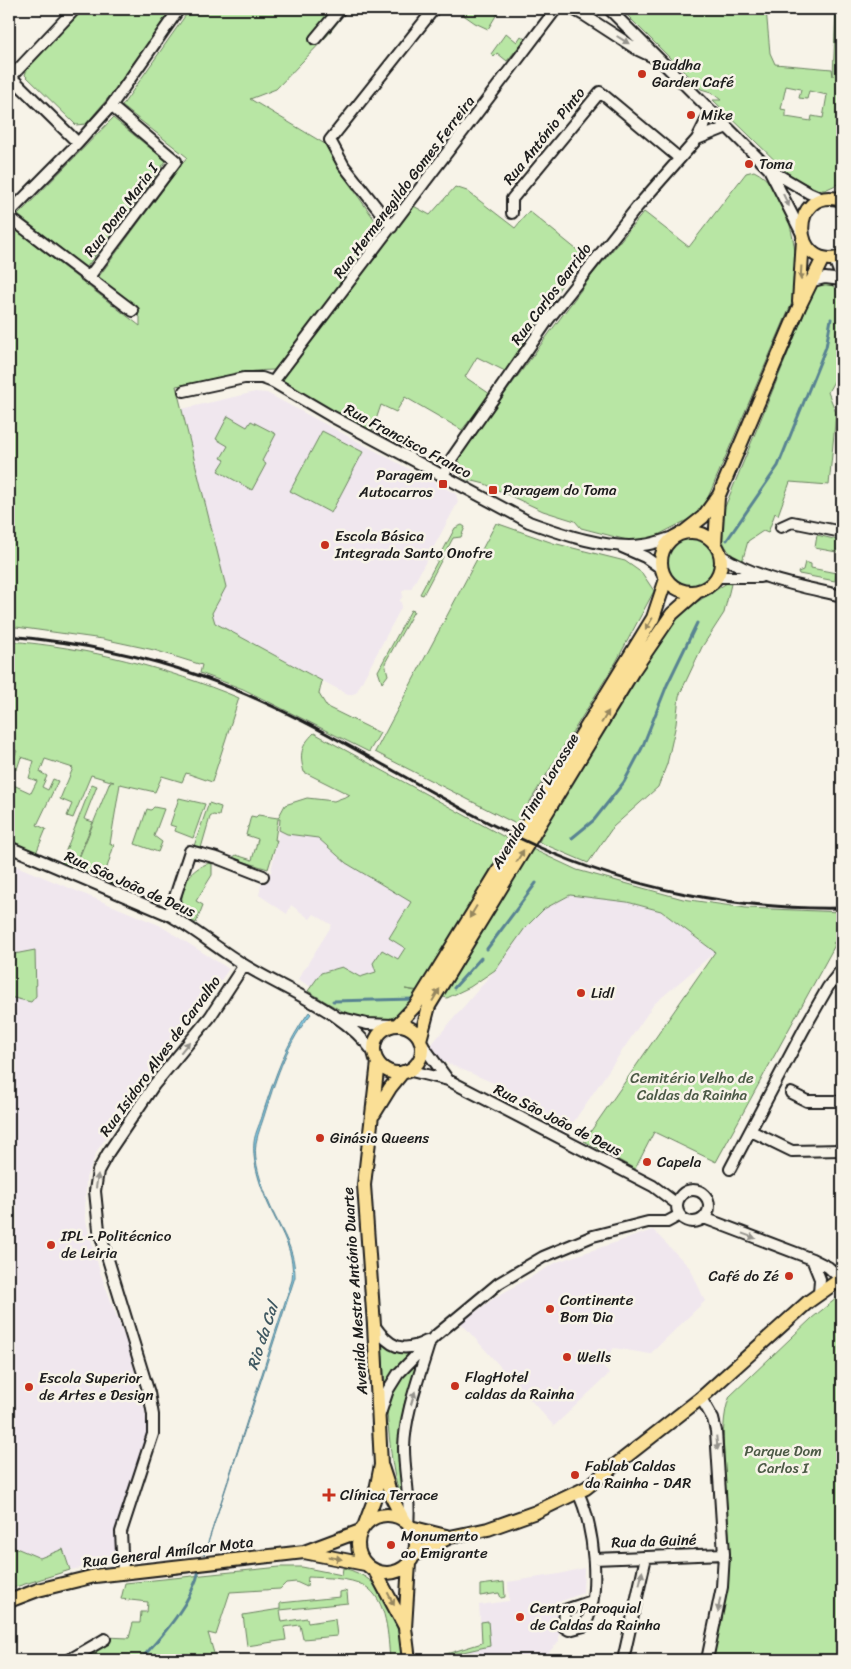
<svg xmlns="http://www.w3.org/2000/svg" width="851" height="1669" font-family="Sriracha,sans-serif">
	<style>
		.built { fill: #f0e7ee }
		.green { fill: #b8e6a4; stroke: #6a8160; fill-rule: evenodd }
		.water { fill: #80c7e1; stroke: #588392 }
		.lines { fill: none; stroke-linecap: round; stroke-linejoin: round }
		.stream { stroke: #588392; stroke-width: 3 }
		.minor-casing { stroke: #1c1c1c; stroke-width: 14 }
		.major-casing { stroke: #1c1c1c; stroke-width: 16 }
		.minor { stroke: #f7f3e8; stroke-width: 10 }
		.major { stroke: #fadf96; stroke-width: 12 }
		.rail { stroke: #1c1c1c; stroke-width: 3 }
		.oneway { fill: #94928c }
		.oneway2 { fill: #96875f }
		.poi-dot { fill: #c8321e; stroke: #f7f3e8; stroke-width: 2 }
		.labels { text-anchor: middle; stroke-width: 5; stroke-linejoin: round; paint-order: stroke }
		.poi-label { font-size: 15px; fill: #1c1c1c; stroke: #f7f3e8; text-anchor: start }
		.street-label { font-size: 15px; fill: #1c1c1c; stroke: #f7f3e8 }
		.park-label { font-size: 15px; fill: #4b5945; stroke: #f7f3e8 }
		.water-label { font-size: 16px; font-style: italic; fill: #3f5861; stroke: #f7f3e8 }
	</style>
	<rect width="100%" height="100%" fill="#f7f3e8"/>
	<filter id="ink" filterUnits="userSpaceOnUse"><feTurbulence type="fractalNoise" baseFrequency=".02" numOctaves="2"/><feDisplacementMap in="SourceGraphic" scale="10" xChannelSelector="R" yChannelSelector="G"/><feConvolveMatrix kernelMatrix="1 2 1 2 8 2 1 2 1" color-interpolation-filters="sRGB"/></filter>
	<g filter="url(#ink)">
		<path class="built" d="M255,392L267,393L456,494L458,502L411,589H405L402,592L403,596L400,600L402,606L356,693L349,695L215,623L212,613L226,587L182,409Z
			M279,830L287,834L318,838L346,863L411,902L389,938L405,948L398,959L364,977L351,974L342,967L321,973L311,987L298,979L332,925L314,914L310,919L291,905L287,914L259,895L263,876L271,872Z
			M9,863L159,925L229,969L98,1149L86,1178L85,1218L100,1272L128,1346L147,1419V1437L115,1534L116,1562L70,1570L9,1589Z
			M570,895L627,902L661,911L715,952L654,1004L566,1133L496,1084L440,1060L430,1046L495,970L525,928L544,909Z
			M653,1230L690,1268L705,1301L650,1354L614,1348L601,1363L609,1374L554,1426L461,1323L494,1298L557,1262Z
			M584,1568L583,1593L559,1602V1641L542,1660H427L482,1643L479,1605L509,1601L508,1582L559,1574Z"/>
		<path class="green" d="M84,9H172V11L125,78L86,124L76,125L25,75C29,58 70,23 84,9Z
			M190,9H348L327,36L276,89L250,99L325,144L338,168L382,230L274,370C240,370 209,381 176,386L226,587L212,613L215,623L322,681L319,694L327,707L380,733L369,752L243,689L200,673L202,665L154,650L103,639L9,626V225L140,326V317L97,279L187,157L122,106Z
			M455,9H500L488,29L475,23Z
			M621,9H766L770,53L775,64L832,69L833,76L836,9H842V182L825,190H819L792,177L713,100H721L711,92L701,89ZM786,86L801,89L799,98L807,99L809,91L827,95L823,118L812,116L811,121L786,117V110L781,109Z
			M506,33L517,42L521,36L525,39L507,61L497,53L494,57L491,54Z
			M113,118L166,161L86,268L18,215Z
			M754,171C784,185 794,233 796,263C797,274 795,287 794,298L703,509L689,519L654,537L640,541L627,540L581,528L575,521L543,511L485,484L465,479L459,474L460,462L457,459L592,275L644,212L689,247L746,173Z
			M455,187L467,191L515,228L529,211L582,254L505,371L477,357L465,377L490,394L462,430L405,397L396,412L381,405L370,437L273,382L410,204L430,215Z
			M828,283L837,289L842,298V367L828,392L836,413L829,485L790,482L778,515L775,513L768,533L763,531L748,541L742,562C724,552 720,538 720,519L815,287Z
			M228,416L247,427L251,421L276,434L262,461L266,464L252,490L218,471L225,460L221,458L228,446L216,439Z
			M322,431L363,452L331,513L290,491Z
			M496,523L553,543L625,561L642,573L654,591L616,662L516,824L375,752Z
			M462,525L465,527L461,537L453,538L423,595L420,594L455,528Z
			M661 561a30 30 0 1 1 60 0a30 30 0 1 1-60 0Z
			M817,535L842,541V553L815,548Z
			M805,562L811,564V568L836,573L835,581L799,574L798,572L803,570Z
			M727,583L731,584L724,613L702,647L679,696L676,724L667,764L658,787L613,827L588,863L539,842L557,803L665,629L686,609Z
			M411,610L414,611L385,663L388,675L382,683L378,671Z
			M9,641C87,647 167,668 239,698L212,782L186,773L182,782L162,776L155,792L120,784L110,844L114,845L104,877L115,882L114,884L75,868L110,782H114L91,775L73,818L67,816L72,804L60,799L73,768L45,759L40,772L47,776L42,787L48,790L53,779L58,781L37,825L46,829L36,853L9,841V783L31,793L37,781L29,778L34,761L21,757L17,769L9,770V754L15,755L17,751L10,749L9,753Z
			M314,733L510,840L421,991L405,989L420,992C413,999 406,1010 398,1015C367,1032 334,1006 308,991L321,973L342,967L360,977L376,972L373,963L382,950L398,959L405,948L389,938L411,902L346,863L318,838L287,834L279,830L280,819H278L275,840H277L268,869L232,858L236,855L252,860L258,839L246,835L251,816L256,817L258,815L278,818L285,805L307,798L334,801L350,795L304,772C299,754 301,746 314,733Z
			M92,784L97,786L84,819L93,822L74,868L61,863Z
			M179,798L205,804L193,838L175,831L176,827L170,825Z
			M209,803L221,807L219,816L213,815L210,817L201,848L194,846Z
			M154,807L164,809L154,836L162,842L158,852L135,844L147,809L151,810Z
			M530,848L577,870L683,899L746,908L842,912V934L833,943L835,945L716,1162L654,1132L635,1169L584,1141L715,952L661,911L627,902L570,895L544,909L525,928L495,970L470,987L447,998L440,996Z
			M210,863L212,864V875L196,901L203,905L196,923C193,921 188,919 186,917C183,914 183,909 182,905C180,886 190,868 210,863Z
			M35,950L36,996L31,1002L9,997V955Z
			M842,1294V1660H713C721,1623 729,1586 729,1548C730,1509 715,1429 730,1396L812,1318Z
			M382,1342L413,1351C422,1375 407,1386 403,1410C399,1438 402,1467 404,1495L402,1500C392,1475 391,1451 388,1424C386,1397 383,1370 382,1342Z
			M9,1545L40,1558L63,1549L70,1570L9,1589Z
			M280,1567H302L342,1575L343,1568C389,1579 397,1619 403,1660H390C388,1637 388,1600 365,1586C349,1577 325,1578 308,1577L307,1587L296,1582L286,1583L280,1589L230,1592L216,1635L208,1633L216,1660H83L105,1637L129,1638L133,1623H140L141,1612H147L148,1602L121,1599L125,1583Z
			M504,1582L505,1597L501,1598L499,1593L480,1596V1585Z
			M344,1591L347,1592L348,1603L280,1610L282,1622L307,1618L308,1623L335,1619L337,1636L303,1639L300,1625L284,1627L286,1640L247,1646L243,1615L280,1609V1603L340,1597V1592Z
			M488,1621L490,1646L454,1654L452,1658L427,1660L482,1643L481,1622Z"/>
		<path class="water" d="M309,1012L311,1014C288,1042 277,1075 266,1110C263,1121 258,1132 256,1143C253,1162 262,1185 269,1203C280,1230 295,1246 295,1277L204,1555L292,1280C296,1247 275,1224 264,1194C258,1179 252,1158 254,1142C255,1132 261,1122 263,1113C275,1076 286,1043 309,1012Z"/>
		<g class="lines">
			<path class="stream" d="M727,540L778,466L826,347L831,319
				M572,838L594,820L624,782L642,748L667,685L697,623
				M487,949L536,883
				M454,988L481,958
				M333,1001L414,999
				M140,1660C164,1634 192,1603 200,1567"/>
			<defs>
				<path id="minor" d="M573,9L584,15L596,9
					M609,9L770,170L809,193L823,199
					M584,15L638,50L655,58
					M315,39L340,9
					M11,77L78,143
					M9,79L75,9
					M697,139L711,111
					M770,171L801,232
					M9,213L78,143L111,106L179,9
					M512,213V199L600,92L679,158
					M9,217L133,311
					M392,227L344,166L330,140L434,9
					M834,259L842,279
					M89,277L176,161L111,106
					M813,281L825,278L842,280
					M273,382L556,9
					M184,391L244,378H262L273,382L331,416L529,522C562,534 608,550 643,545C653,544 664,540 673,537
					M443,476L452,458L548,320L638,206L697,139L727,127
					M781,527L792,522L842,532
					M622,547L645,557L662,569
					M720,555C757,579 800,586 842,596
					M717,577H760
					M9,847L169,915C196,930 219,950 246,966C291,993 343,1010 375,1054
					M169,915L190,851L217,858L263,876
					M342,1018L367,1024L392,1025
					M421,1043L448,1080
					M407,1070L448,1080L653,1186L677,1204
					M791,1093L807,1101H842
					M751,1131L792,1151L842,1150
					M730,1169L804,1029L828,987L842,969
					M677 1206a16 16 0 1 1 32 0a16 16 0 1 1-32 0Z
					M704,1218L812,1259L828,1267L841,1279
					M812,1259L820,1279L819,1294
					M374,1325C389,1347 402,1354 427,1341
					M701,1398L713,1419L716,1431L724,1554L722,1587L707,1660
					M380,1414L388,1390L398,1374L434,1337L499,1283L543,1257L593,1236L648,1222H667L680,1215
					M578,1493C594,1523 602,1597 584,1626L569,1630L564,1627L565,1610L592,1601
					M408,1524C411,1499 404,1473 404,1448C405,1412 419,1378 429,1344
					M594,1559L724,1554
					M123,1572L121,1532L153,1434V1415L149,1393L99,1230L95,1191L98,1171L108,1153L154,1085L210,1017L244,965
					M69,1660L105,1639
					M623,1660L646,1557"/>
				<path id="major" d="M842,200C788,184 790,273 842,257
					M799,302L803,239
					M661 562a30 30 0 1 1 60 0a30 30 0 1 1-60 0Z
					M684,532L703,517L719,495L799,307L823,258
					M715,544L718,497
					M397,1025L416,1005L445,958L653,618L666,579
					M374 1049a24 24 0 1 1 48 0a24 24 0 1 1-48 0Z
					M420,1040L429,1006L633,671L672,614L698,591
					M374,1114L390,1088L403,1072
					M382,1467L392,1498L404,1521
					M358 1544a29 29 0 1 1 58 0a29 29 0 1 1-58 0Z
					M365,1524L374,1500L381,1465L374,1325L364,1185L378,1062
					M410,1527L450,1537
					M304,1552L365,1564
					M413,1556L450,1537L488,1529L536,1512L586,1488L701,1398L808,1302L842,1278
					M409,1563L405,1628L409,1660
					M375,1571L404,1625
					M9,1601L38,1590L95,1576L304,1552L360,1531"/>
			</defs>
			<use href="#minor" class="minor-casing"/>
			<use href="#major" class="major-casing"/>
			<use href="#minor" class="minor"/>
			<use href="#major" class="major"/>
			<path class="rail" d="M9,636C74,642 139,654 200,676C318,718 421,793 534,845C630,889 737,910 842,908"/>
		</g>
		<defs><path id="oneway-solid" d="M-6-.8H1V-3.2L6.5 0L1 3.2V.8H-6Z" transform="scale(1.25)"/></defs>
		<g class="oneway">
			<use href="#oneway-solid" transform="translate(623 40) rotate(32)"/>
			<use href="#oneway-solid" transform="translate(786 200) rotate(64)"/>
			<use href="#oneway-solid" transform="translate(185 1047) rotate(-51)"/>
			<use href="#oneway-solid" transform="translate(97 1181) rotate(-82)"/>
			<use href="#oneway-solid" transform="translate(749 1236) rotate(20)"/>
			<use href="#oneway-solid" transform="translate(413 1398) rotate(-73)"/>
			<use href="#oneway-solid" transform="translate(717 1443) rotate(84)"/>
			<use href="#oneway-solid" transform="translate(641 1578) rotate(-78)"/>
			<use href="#oneway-solid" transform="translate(719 1605) rotate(100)"/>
		</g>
		<g class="oneway2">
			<use href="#oneway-solid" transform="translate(801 273) rotate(93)"/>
			<use href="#oneway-solid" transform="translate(649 624) rotate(120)"/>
			<use href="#oneway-solid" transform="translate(605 717) rotate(-59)"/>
			<use href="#oneway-solid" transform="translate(520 856) rotate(-59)"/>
			<use href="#oneway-solid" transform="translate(473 912) rotate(121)"/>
			<use href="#oneway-solid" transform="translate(436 995) rotate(-59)"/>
			<use href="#oneway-solid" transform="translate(335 1558) rotate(11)"/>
			<use href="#oneway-solid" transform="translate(391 1599) rotate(63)"/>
		</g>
	</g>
	<g class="poi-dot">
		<circle cx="642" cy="74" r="5"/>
		<circle cx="691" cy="115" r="5"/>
		<circle cx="749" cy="164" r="5"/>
		<rect x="438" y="479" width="10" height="10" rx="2.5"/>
		<rect x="488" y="485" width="10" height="10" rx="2.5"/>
		<circle cx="325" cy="545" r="5"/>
		<circle cx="581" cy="993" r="5"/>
		<circle cx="320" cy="1138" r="5"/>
		<circle cx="647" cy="1162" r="5"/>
		<circle cx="51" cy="1245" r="5"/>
		<circle cx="789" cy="1276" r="5"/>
		<circle cx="550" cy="1309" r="5"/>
		<circle cx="567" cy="1357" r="5"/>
		<circle cx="455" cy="1386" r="5"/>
		<circle cx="29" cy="1387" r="5"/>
		<circle cx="575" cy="1475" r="5"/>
		<path d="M326.5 1487.5h5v5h5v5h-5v5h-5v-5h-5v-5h5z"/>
		<circle cx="391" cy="1545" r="5"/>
		<circle cx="520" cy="1617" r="5"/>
	</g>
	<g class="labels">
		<g class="poi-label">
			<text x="652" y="70">Buddha<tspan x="652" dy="17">Garden Café</tspan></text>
			<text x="701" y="120">Mike</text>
			<text x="759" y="169">Toma</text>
			<text x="433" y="480" text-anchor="end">Paragem<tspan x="433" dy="17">Autocarros</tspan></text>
			<text x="503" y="495">Paragem do Toma</text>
			<text x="335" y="541">Escola Básica<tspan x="335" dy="17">Integrada Santo Onofre</tspan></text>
			<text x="591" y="998">Lidl</text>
			<text x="330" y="1143">Ginásio Queens</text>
			<text x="657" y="1167">Capela</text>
			<text x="61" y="1241">IPL - Politécnico<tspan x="61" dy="17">de Leiria</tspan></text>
			<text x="779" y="1281" text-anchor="end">Café do Zé</text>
			<text x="560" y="1305">Continente<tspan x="560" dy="17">Bom Dia</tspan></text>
			<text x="577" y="1362">Wells</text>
			<text x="465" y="1382">FlagHotel<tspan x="465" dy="17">caldas da Rainha</tspan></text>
			<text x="39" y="1383">Escola Superior<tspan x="39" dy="17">de Artes e Design</tspan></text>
			<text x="585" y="1471">Fablab Caldas<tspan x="585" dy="17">da Rainha - DAR</tspan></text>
			<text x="340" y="1500">Clínica Terrace</text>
			<text x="401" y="1541">Monumento<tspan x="401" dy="17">ao Emigrante</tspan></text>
			<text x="530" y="1613">Centro Paroquial<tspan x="530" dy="17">de Caldas da Rainha</tspan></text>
		</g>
		<g class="street-label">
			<text transform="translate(544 136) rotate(-51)" y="5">Rua António Pinto</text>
			<text transform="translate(404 187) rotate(-53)" y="5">Rua Hermenegildo Gomes Ferreira</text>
			<text transform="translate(121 210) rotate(-53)" y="5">Rua Dona Maria I</text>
			<text transform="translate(551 294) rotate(-53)" y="5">Rua Carlos Garrido</text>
			<text transform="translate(408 441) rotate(28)" y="5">Rua Francisco Franco</text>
			<text transform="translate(535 801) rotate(-59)" y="5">Avenida Timor Lorossae</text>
			<text transform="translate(130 884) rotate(24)" y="5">Rua São João de Deus</text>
			<text transform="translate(160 1056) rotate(-54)" y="5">Rua Isidoro Alves de Carvalho</text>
			<text transform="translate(558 1120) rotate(27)" y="5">Rua São João de Deus</text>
			<text transform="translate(355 1291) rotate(-94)" y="5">Avenida Mestre António Duarte</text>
			<text transform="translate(654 1541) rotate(-2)" y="5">Rua da Guiné</text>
			<text transform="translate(168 1552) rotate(-7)" y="5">Rua General Amílcar Mota</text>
		</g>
		<g class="park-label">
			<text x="692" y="1083">Cemitério Velho de<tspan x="692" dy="17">Caldas da Rainha</tspan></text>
			<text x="783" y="1456">Parque Dom<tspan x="783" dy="17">Carlos I</tspan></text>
		</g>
		<g class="water-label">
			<text transform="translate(262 1336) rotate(-72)" y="6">Rio da Cal</text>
		</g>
	</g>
	<rect width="851" height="1669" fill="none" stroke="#f7f3e8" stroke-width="30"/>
	<rect x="15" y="15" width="821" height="1639" fill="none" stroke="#1c1c1c" stroke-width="2" filter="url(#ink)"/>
</svg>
